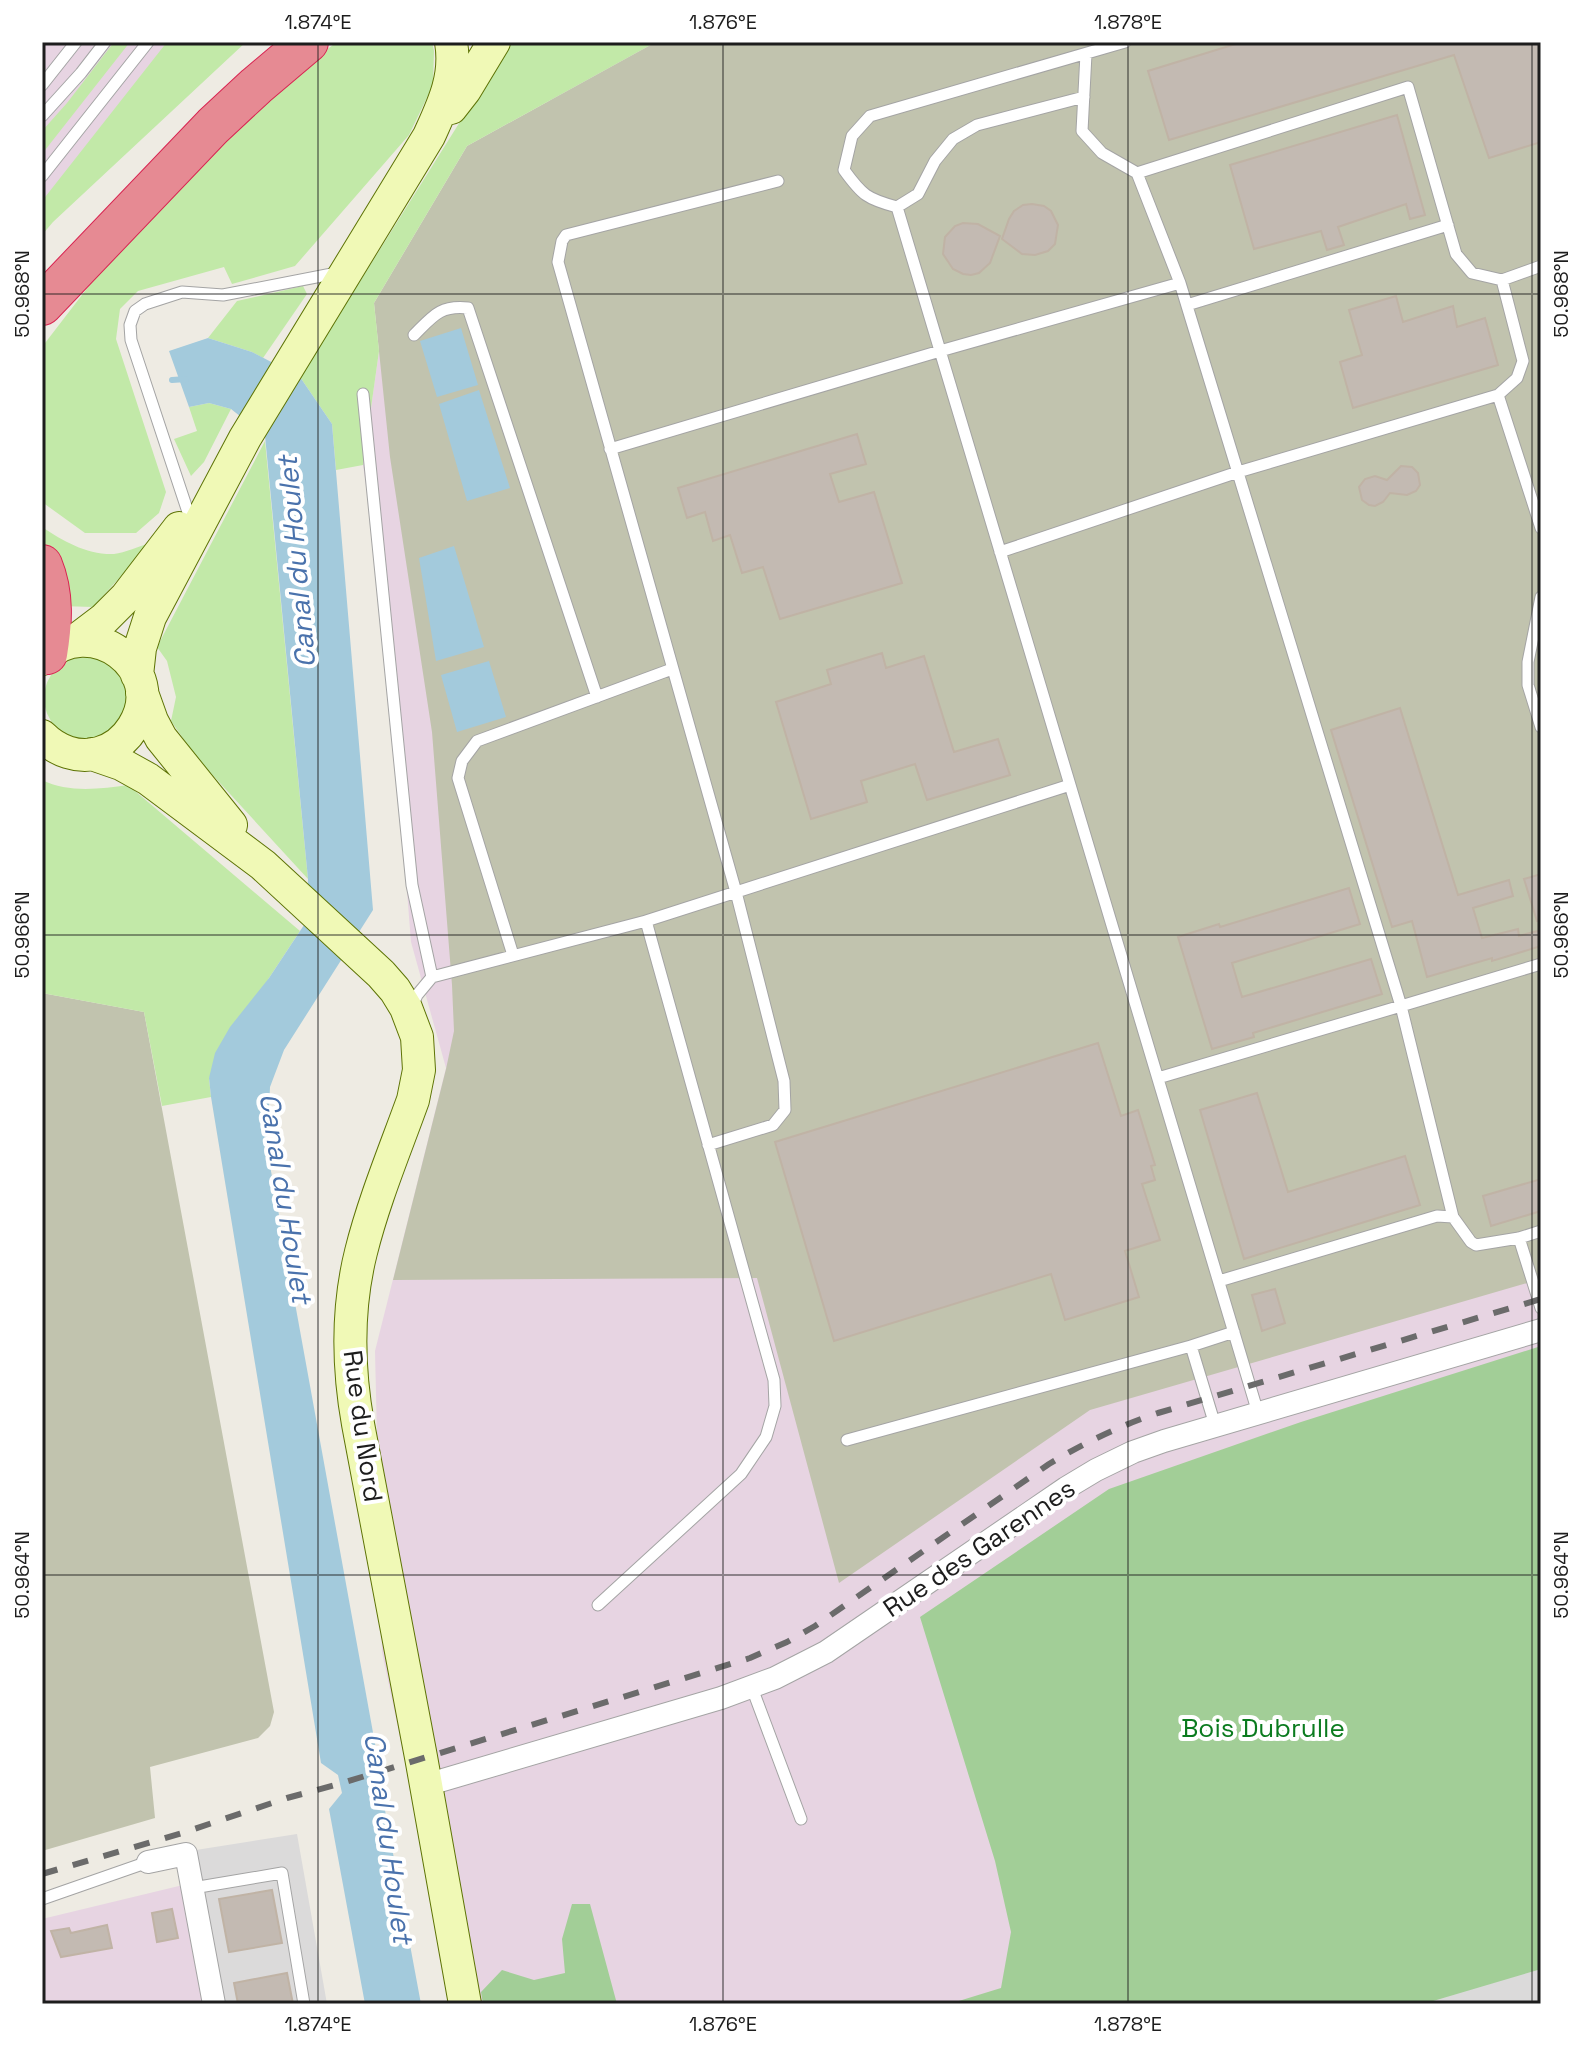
<svg xmlns="http://www.w3.org/2000/svg" width="1583" height="2046" font-family="'Space Grotesk',sans-serif">
	<style>
		.residential { fill: #dbdada }
		.industrial { fill: #e7d4e2 }
		.construction { fill: #c1c3ae }
		.grass { fill: #c2e9a8 }
		.forest { fill: #a2ce97 }
		.water { fill: #a3cadc }
		.lines { fill: none; stroke-linecap: round; stroke-linejoin: round }
		.stream { stroke: #a3cadc; stroke-width: 6 }
		.building { fill: #c3bab2; stroke: #c0b3a5; stroke-width: 2 }
		.lane-casing { stroke: #a4a4a4; stroke-width: 13 }
		.street-casing { stroke: #a4a4a4; stroke-width: 24 }
		.secondary-casing { stroke: #5d7305; stroke-width: 34 }
		.highway-casing { stroke: #d82451; stroke-width: 42 }
		.lane { stroke: #fff; stroke-width: 11 }
		.street { stroke: #fff; stroke-width: 22 }
		.secondary { stroke: #f0f9b6; stroke-width: 32 }
		.highway { stroke: #e68a93; stroke-width: 40 }
		.rail { stroke: #6b6b6b; stroke-width: 6; stroke-dasharray: 16 16; stroke-linecap: butt }
		.ticks { fill: none; stroke: #1d1d1d; stroke-width: 2; stroke-opacity: 0.45 }
		.labels { text-anchor: middle; stroke-width: 8; stroke-linejoin: round; paint-order: stroke }
		.street-label { font-size: 26px; fill: #1d1d1d; stroke: #fff }
		.park-label { font-size: 26px; fill: #0b7b1f; stroke: #fff }
		.water-label { font-size: 28px; font-style: italic; fill: #4a72ac; stroke: #fff }
		.neatline { fill: none; stroke: #1d1d1d; stroke-width: 3 }
		.ticks-label { font-size: 20px; text-anchor: middle; fill: #1d1d1d }
	</style>
	<rect width="100%" height="100%" fill="#eeebe3"/>
	<path class="residential" d="M297,1834L327,2004H205L177,1853Z
		M1541,1964V2004H1412Z"/>
	<path class="industrial" d="M42,42H210L42,227Z
		M607,42H1541V1964L1412,2004H448L441,1933L382,1652L375,1351L446,1068L411,942L386,625L363,465L379,351L412,241Z
		M183,1885L205,2004H42V1919Z"/>
	<path class="construction" d="M656,42H1541V1279L1090,1410L839,1583L757,1278L393,1280L446,1069L454,1031L452,985L432,732L390,457L374,303L467,146Z
		M42,993L144,1012L274,1712L270,1726L258,1738L150,1767L155,1818L42,1851Z"/>
	<path class="grass" d="M114,42H130L42,154V131L67,103Z
		M167,42H246L53,222L42,235V201Z
		M337,42H432L434,51L433,85L409,135L295,266L232,284L224,267L138,291L120,309L116,339L166,492L159,513L136,533H85L42,502V347L105,265L184,181L302,68Z
		M510,42H656L467,146L374,303L379,351L363,465L336,470L332,424L300,377Z
		M303,286L307,294L263,358L252,352L208,338L237,301Z
		M209,403L231,409L204,462L191,476L174,439L197,431L189,407Z
		M265,441L308,879L196,757L171,721L176,697L167,661L157,647Z
		M42,527C63,541 87,555 114,554C125,553 139,546 151,543L93,607L60,606L58,578L42,542Z
		M44 698a41 41 0 1 1 82 0a41 41 0 1 1-82 0Z
		M42,780C68,793 100,789 128,785L300,931L269,978L209,1078L211,1097L162,1106L144,1012L42,993Z"/>
	<path class="forest" d="M1541,1346V1969L1423,2004H949L1001,1988L1011,1932L995,1861L920,1617L1109,1489L1301,1422Z
		M572,1904H590L617,2004H483L481,1992L502,1970L534,1980L565,1973L562,1939Z"/>
	<path class="water" d="M461,328L478,385L437,397L420,341Z
		M208,338L252,352L300,377L332,424L373,910L284,1050L270,1087L267,1149L376,1749L369,1765L374,1786L382,1794L421,2004H365L329,1809L342,1793L338,1775L321,1763L211,1097L209,1078L215,1053L230,1027L269,978L306,922L308,879L265,436L231,409L209,403L189,407L169,351Z
		M479,390L510,488L467,501L439,404Z
		M454,546L484,647L436,661L419,558Z
		M489,661L506,717L457,732L441,675Z"/>
	<g class="lines">
		<path class="stream" d="M172,380L186,379"/>
	</g>
	<path class="building" d="M1242,42H1541V142L1489,158L1454,55L1169,140L1148,71Z
		M1397,115L1425,215L1410,219L1406,204L1338,227L1344,245L1327,250L1321,231L1254,249L1230,165Z
		M1032,204L1044,206L1051,211L1058,225L1055,244L1048,251L1035,255L1022,254L1002,239L1009,219L1014,211L1023,205Z
		M963,223L978,224L1000,236L990,263L979,273L971,275L963,274L953,269L943,254L945,237L955,226Z
		M1396,296L1403,322L1453,306L1457,327L1485,318L1498,365L1353,408L1340,362L1362,355L1349,310Z
		M857,434L866,464L830,474L839,502L874,492L902,583L780,619L763,567L742,573L730,535L713,541L705,512L687,518L678,488Z
		M1401,466L1412,467L1418,473L1420,485L1416,491L1407,495L1390,493L1383,502L1375,506L1369,505L1362,500L1359,487L1365,479L1375,476L1387,480Z
		M882,653L886,668L924,656L954,752L998,739L1010,775L927,800L915,764L861,781L867,802L811,819L776,702L831,684L827,670Z
		M1400,708L1458,895L1509,880L1513,896L1473,908L1482,938L1518,929L1519,936L1541,930V946L1492,961V958L1427,977L1412,921L1392,927L1331,730Z
		M1541,874V920L1537,921L1524,879Z
		M1349,888L1360,924L1232,963L1242,997L1371,959L1382,994L1253,1033L1254,1037L1212,1049L1178,937L1219,924L1220,927Z
		M1098,1043L1121,1116L1138,1110L1155,1165L1151,1166L1155,1180L1142,1184L1160,1240L1125,1251L1139,1297L1065,1320L1051,1274L834,1341L775,1142Z
		M1257,1093L1288,1192L1405,1156L1420,1205L1244,1259L1200,1110Z
		M1541,1179V1211L1491,1226L1483,1196Z
		M1275,1289L1285,1323L1262,1331L1252,1295Z
		M272,1890L282,1943L229,1952L219,1899Z
		M172,1909L178,1938L157,1942L152,1913Z
		M107,1925L112,1948L61,1957L51,1931L69,1928L71,1933Z
		M287,1973L293,2004H238L234,1983Z"/>
	<g class="lines">
		<defs>
			<path id="lane" d="M1125,42L870,116L852,136L844,170C862,195 867,199 897,207L1258,1413
				M1086,54L1082,131L1102,153L1137,173L1180,283L1401,1006L1158,1078
				M42,85L76,42
				M42,116L81,73L105,42
				M1137,173L1408,87L1456,254L1472,273L1502,280
				M42,176L148,42
				M897,207L918,194L935,161L953,139L977,125L1084,97
				M1187,305L1448,225
				M414,335C433,316 440,305 468,308L597,697
				M363,394L412,885L432,977L646,921L774,1380L775,1406L766,1437L741,1474L598,1605
				M1498,395L1517,378L1523,361L1502,280L1541,266
				M610,449L940,351L1180,283
				M189,515L131,340L130,325L135,311L145,304L182,292L223,295L337,273
				M1000,552L1238,472L1498,395L1541,528
				M1541,597L1528,662V685L1541,727
				M646,921L1070,785
				M513,955L458,778L462,761L477,741L672,669
				M411,1009L417,995L432,977
				M708,1145L773,1125L785,1110L784,1081L736,892L558,262L562,241L566,235L778,181
				M1453,1217L1401,1006L1541,964
				M1519,1238L1541,1308
				M1219,1281L1437,1216L1453,1217L1471,1242L1476,1245L1519,1238L1541,1231
				M1215,1425L1191,1346L1234,1332
				M847,1440L1191,1346
				M752,1688L801,1819
				M193,1888L282,1873L304,2004
				M42,1899L148,1862"/>
			<path id="street" d="M426,1785L721,1698L775,1678L826,1652L1066,1488L1096,1470L1133,1452L1164,1441L1541,1330
				M148,1862L186,1854L214,2004"/>
			<path id="secondary" d="M451,108L465,90L494,42
				M75,641L104,619L126,597L179,528
				M42,659C90,610 170,669 133,727C125,740 113,749 99,753C78,759 57,751 42,736
				M137,675L140,648L150,617L245,438L429,136C443,105 457,77 451,42
				M142,693L152,721L161,738L231,825
				M92,754L121,764L148,779L263,865L381,974L395,990L406,1008L417,1037L419,1070L413,1100C395,1150 374,1200 361,1252C347,1308 348,1368 358,1424L421,1757L465,2004"/>
			<path id="highway" d="M42,305L213,126L256,86L308,42
				M42,565C54,594 52,624 47,654"/>
		</defs>
		<use href="#lane" class="lane-casing"/>
		<use href="#street" class="street-casing"/>
		<use href="#secondary" class="secondary-casing"/>
		<use href="#highway" class="highway-casing"/>
		<use href="#lane" class="lane"/>
		<use href="#street" class="street"/>
		<use href="#secondary" class="secondary"/>
		<use href="#highway" class="highway"/>
		<path class="rail" d="M42,1874L182,1833L287,1798L339,1784L750,1658L787,1642L815,1626L1049,1464C1084,1443 1119,1426 1158,1413L1541,1299"/>
	</g>
	<path class="ticks" d="M318,42V2004M723,42V2004M1128,42V2004M1532,42V2004M42,294H1541M42,935H1541M42,1575H1541"/>
	<g class="labels">
		<g class="street-label">
			<text transform="translate(363 1426) rotate(82)" y="9">Rue du Nord</text>
			<text transform="translate(979 1548) rotate(-34)" y="9">Rue des Garennes</text>
		</g>
		<g class="park-label">
			<text x="1263" y="1737">Bois Dubrulle</text>
		</g>
		<g class="water-label">
			<text transform="translate(296 562) rotate(-95)" y="10">Canal du Houlet</text>
			<text transform="translate(286 1198) rotate(81)" y="10">Canal du Houlet</text>
			<text transform="translate(389 1838) rotate(82)" y="10">Canal du Houlet</text>
		</g>
	</g>
	<rect width="1583" height="2046" fill="none" stroke="#ffffff" stroke-width="88"/>
	<rect x="44" y="44" width="1495" height="1958" class="neatline"/>
	<g class="ticks-label">
		<text x="318" y="29">1.874°E</text>
		<text x="723" y="29">1.876°E</text>
		<text x="1128" y="29">1.878°E</text>
		<text transform="translate(22 294) rotate(-90)" y="7">50.968°N</text>
		<text transform="translate(1561 294) rotate(-90)" y="7">50.968°N</text>
		<text transform="translate(22 935) rotate(-90)" y="7">50.966°N</text>
		<text transform="translate(1561 935) rotate(-90)" y="7">50.966°N</text>
		<text transform="translate(22 1575) rotate(-90)" y="7">50.964°N</text>
		<text transform="translate(1561 1575) rotate(-90)" y="7">50.964°N</text>
		<text x="318" y="2031">1.874°E</text>
		<text x="723" y="2031">1.876°E</text>
		<text x="1128" y="2031">1.878°E</text>
	</g>
</svg>
